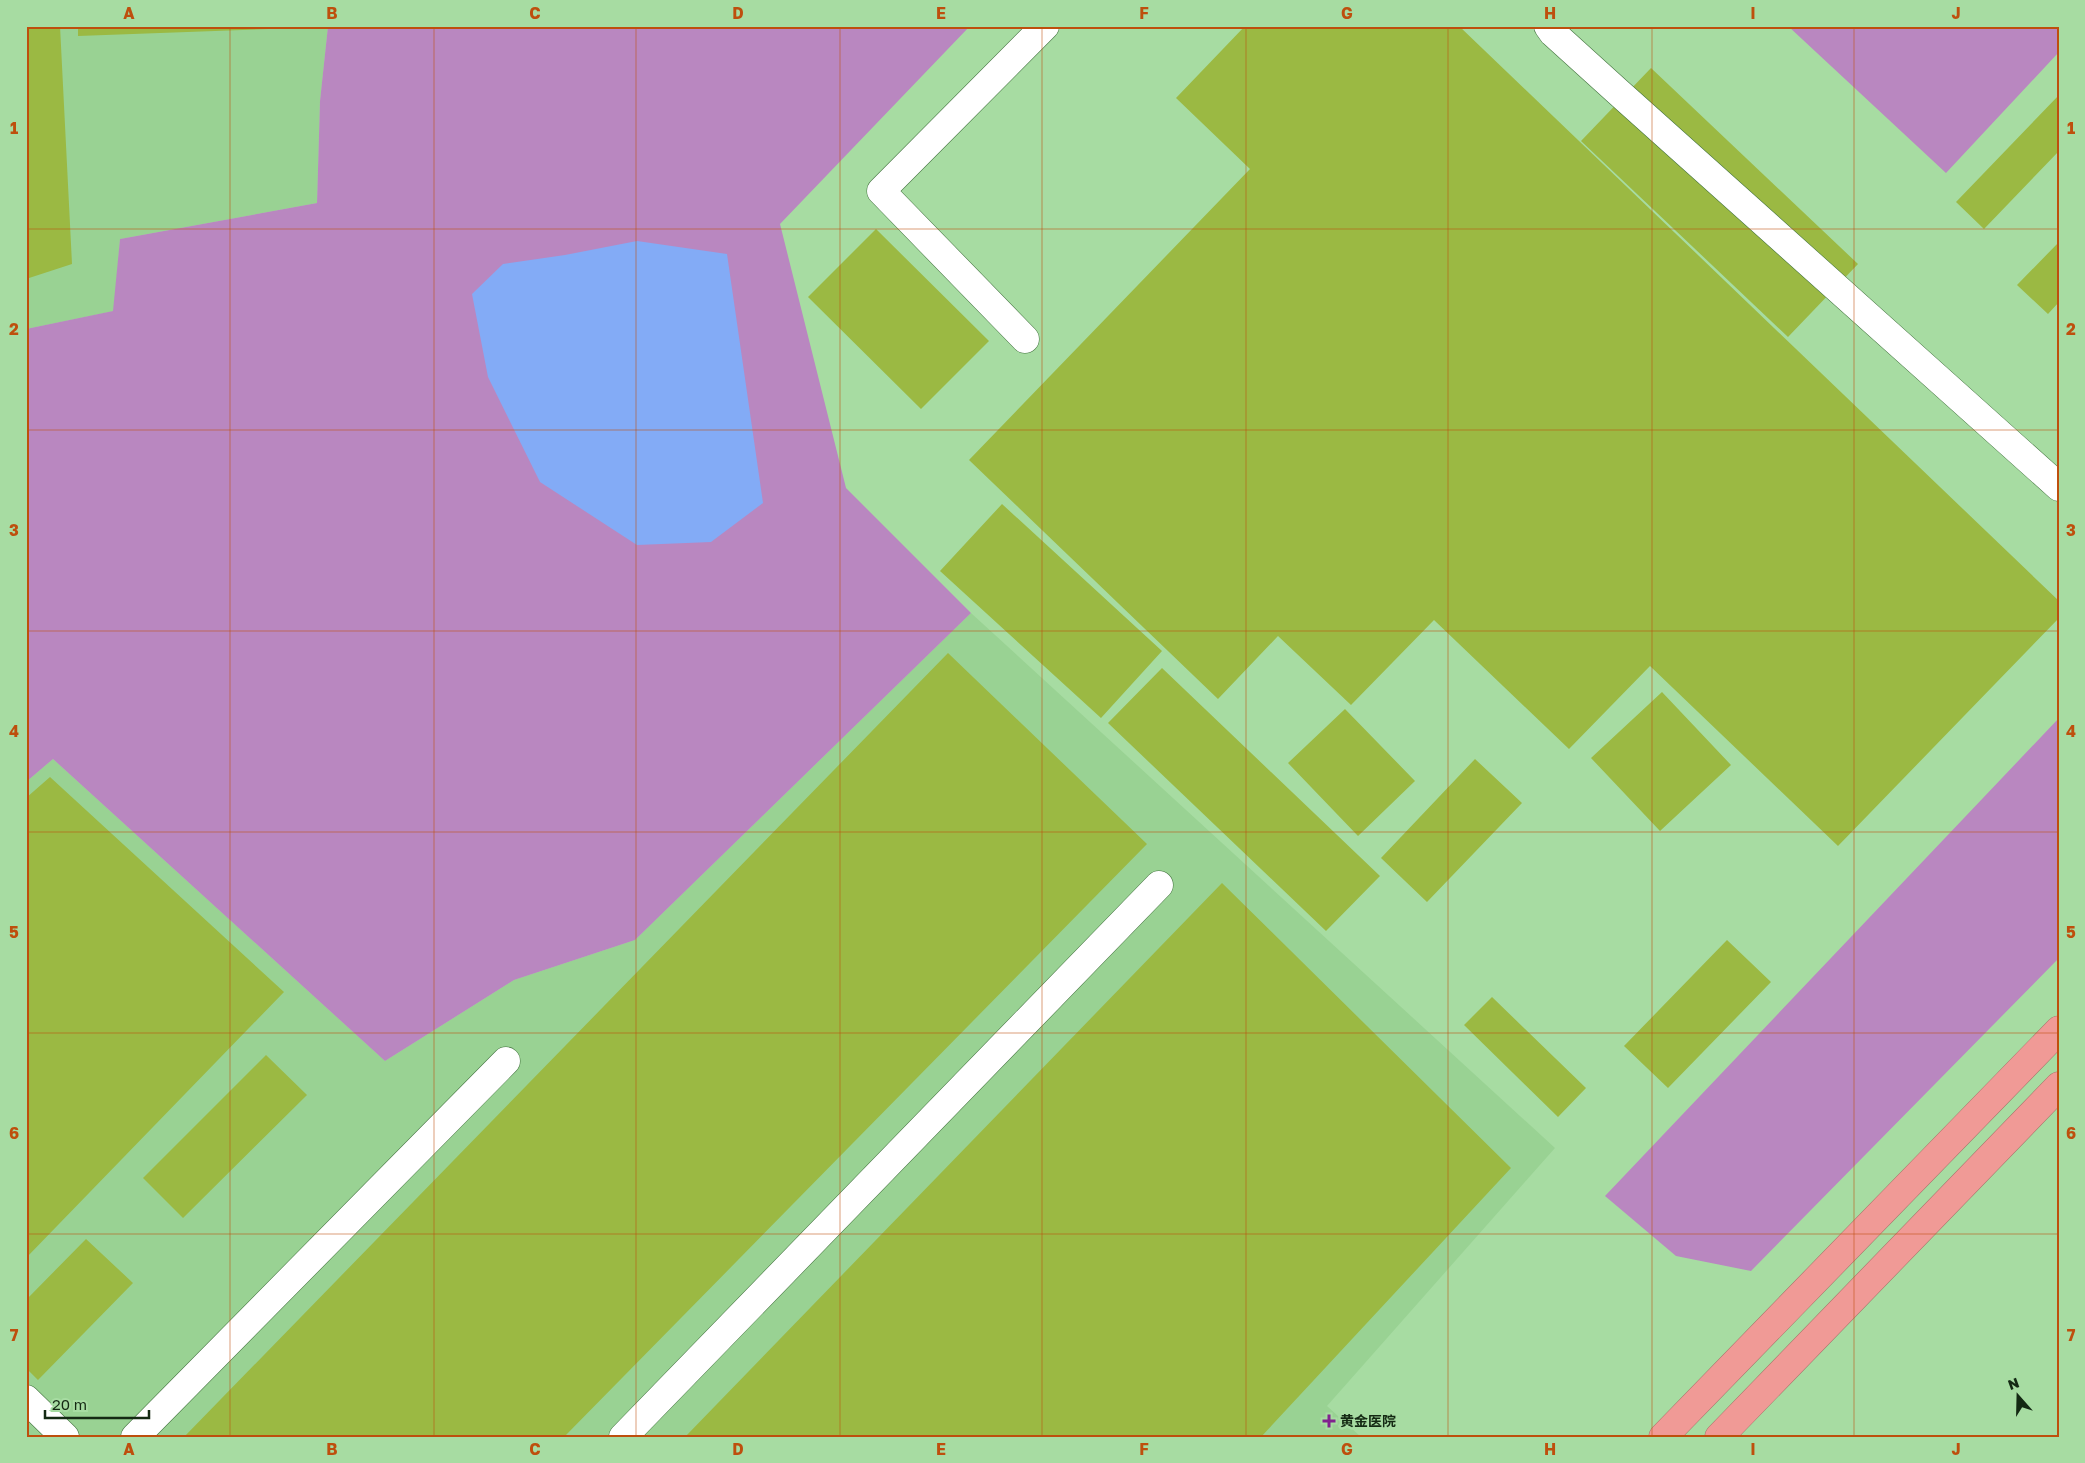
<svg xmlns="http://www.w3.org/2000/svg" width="2085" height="1463" font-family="'Golos Text','Noto Sans SC',sans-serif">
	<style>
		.built { fill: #99d293 }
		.green { fill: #b987c0 }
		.water { fill: #83abf6 }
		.building { fill: #9bb943 }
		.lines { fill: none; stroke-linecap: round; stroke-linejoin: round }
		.street-casing { stroke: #43733f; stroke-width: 29 }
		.highway-casing { stroke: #a37268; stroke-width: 29 }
		.street { stroke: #fff; stroke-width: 28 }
		.highway { stroke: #f09a96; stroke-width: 28 }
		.grid { fill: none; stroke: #be4f0d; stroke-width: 1; stroke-opacity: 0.55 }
		.poi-dot { fill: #81238e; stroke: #a7dca2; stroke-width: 2 }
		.labels { text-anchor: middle; stroke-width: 5; stroke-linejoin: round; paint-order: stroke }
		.poi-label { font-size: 14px; font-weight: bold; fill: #142913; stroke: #a7dca2; text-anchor: start }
		.neatline { fill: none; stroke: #be4f0d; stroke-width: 2 }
		.grid-label { font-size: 16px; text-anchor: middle; font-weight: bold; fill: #be4f0d }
	</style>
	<rect width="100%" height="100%" fill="#a7dca2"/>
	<path class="built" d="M26,26H328L320,101L317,203L120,239L114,311L26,329Z
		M971,613L1555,1148L1327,1406L1361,1437H26V782L53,759L385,1061L514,980L635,940Z"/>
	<path class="green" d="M328,26H970L780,224L846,488L971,613L635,940L514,980L385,1061L53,759L26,782V329L113,311L120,239L317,203L320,101Z
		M1788,26H2059V52L1946,173Z
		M2059,718V958L1751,1271L1676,1256L1605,1196Z"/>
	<path class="water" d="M637,241L727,254L763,503L711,542L637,545L540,482L488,377L472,294L503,264L565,255Z"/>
	<path class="building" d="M26,26H60L72,264L26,279Z
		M78,26H297V28L78,36Z
		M1245,26H1459L2059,601V618L1838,846L1650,666L1569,749L1434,620L1351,705L1278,636L1218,699L969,460L1250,169L1176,98Z
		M1651,68L1858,264L1788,337L1581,141Z
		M2059,95V151L1984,229L1956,202Z
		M876,229L989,341L921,409L808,297Z
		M2059,242V302L2048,314L2017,285Z
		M1002,504L1162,651L1101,718L940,571Z
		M948,653L1147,844L564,1437H184Z
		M1162,668L1380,876L1326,931L1108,723Z
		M1662,692L1731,765L1660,831L1591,758Z
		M1345,709L1415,781L1358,836L1288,763Z
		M1475,759L1522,803L1427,902L1381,858Z
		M50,777L284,992L26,1258V798Z
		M1222,883L1511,1168L1261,1437H685Z
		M1727,940L1771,982L1668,1088L1624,1046Z
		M1492,997L1586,1088L1558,1117L1464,1025Z
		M266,1055L307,1095L183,1218L143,1178Z
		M86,1239L133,1283L38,1380L26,1368V1300Z"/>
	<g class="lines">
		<defs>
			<path id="street" d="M1548,26L1553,33L1617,91L2059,487
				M1025,339L881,191L1045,26
				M26,1399L65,1437
				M135,1437L506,1061
				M623,1437L1159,885"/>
			<path id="highway" d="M1663,1437L2059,1030
				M1719,1437L2059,1086"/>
		</defs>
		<use href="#street" class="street-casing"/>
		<use href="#highway" class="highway-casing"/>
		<use href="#street" class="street"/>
		<use href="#highway" class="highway"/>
	</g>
	<path class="grid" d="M230,26V1437M434,26V1437M636,26V1437M840,26V1437M1042,26V1437M1246,26V1437M1448,26V1437M1652,26V1437M1854,26V1437M26,229H2059M26,430H2059M26,631H2059M26,832H2059M26,1033H2059M26,1234H2059"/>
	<path class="poi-dot" d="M1326.5 1413.5h5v5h5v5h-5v5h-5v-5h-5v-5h5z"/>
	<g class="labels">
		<g class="poi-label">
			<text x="1340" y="1426">黄金医院</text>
		</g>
	</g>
	<rect width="2085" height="1463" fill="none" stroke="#a7dca2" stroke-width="55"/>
	<g transform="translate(2018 1396) rotate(340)" stroke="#a7dca2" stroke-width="4" paint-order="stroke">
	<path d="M0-4L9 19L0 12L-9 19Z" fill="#142913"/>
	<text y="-8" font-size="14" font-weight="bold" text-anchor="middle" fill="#142913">N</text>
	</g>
	<path d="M45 1410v8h104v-8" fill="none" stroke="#142913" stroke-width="2.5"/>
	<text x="52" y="1410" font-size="15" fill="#142913" stroke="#a7dca2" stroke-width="4" paint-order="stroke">20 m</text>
	<rect x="28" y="28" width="2030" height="1408" class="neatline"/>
	<g class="grid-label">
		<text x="129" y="19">A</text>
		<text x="332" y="19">B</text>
		<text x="535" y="19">C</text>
		<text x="738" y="19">D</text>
		<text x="941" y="19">E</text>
		<text x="1144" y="19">F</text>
		<text x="1347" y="19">G</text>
		<text x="1550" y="19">H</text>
		<text x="1753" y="19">I</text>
		<text x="1956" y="19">J</text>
		<text x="14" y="134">1</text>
		<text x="2071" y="134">1</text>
		<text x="14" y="335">2</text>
		<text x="2071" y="335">2</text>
		<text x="14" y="536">3</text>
		<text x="2071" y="536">3</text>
		<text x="14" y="737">4</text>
		<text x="2071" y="737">4</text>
		<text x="14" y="938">5</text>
		<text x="2071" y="938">5</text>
		<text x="14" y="1139">6</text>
		<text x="2071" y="1139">6</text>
		<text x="14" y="1341">7</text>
		<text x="2071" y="1341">7</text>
		<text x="129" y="1455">A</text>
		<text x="332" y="1455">B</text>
		<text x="535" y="1455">C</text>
		<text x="738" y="1455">D</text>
		<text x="941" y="1455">E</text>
		<text x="1144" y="1455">F</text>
		<text x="1347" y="1455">G</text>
		<text x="1550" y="1455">H</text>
		<text x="1753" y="1455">I</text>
		<text x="1956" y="1455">J</text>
	</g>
</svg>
